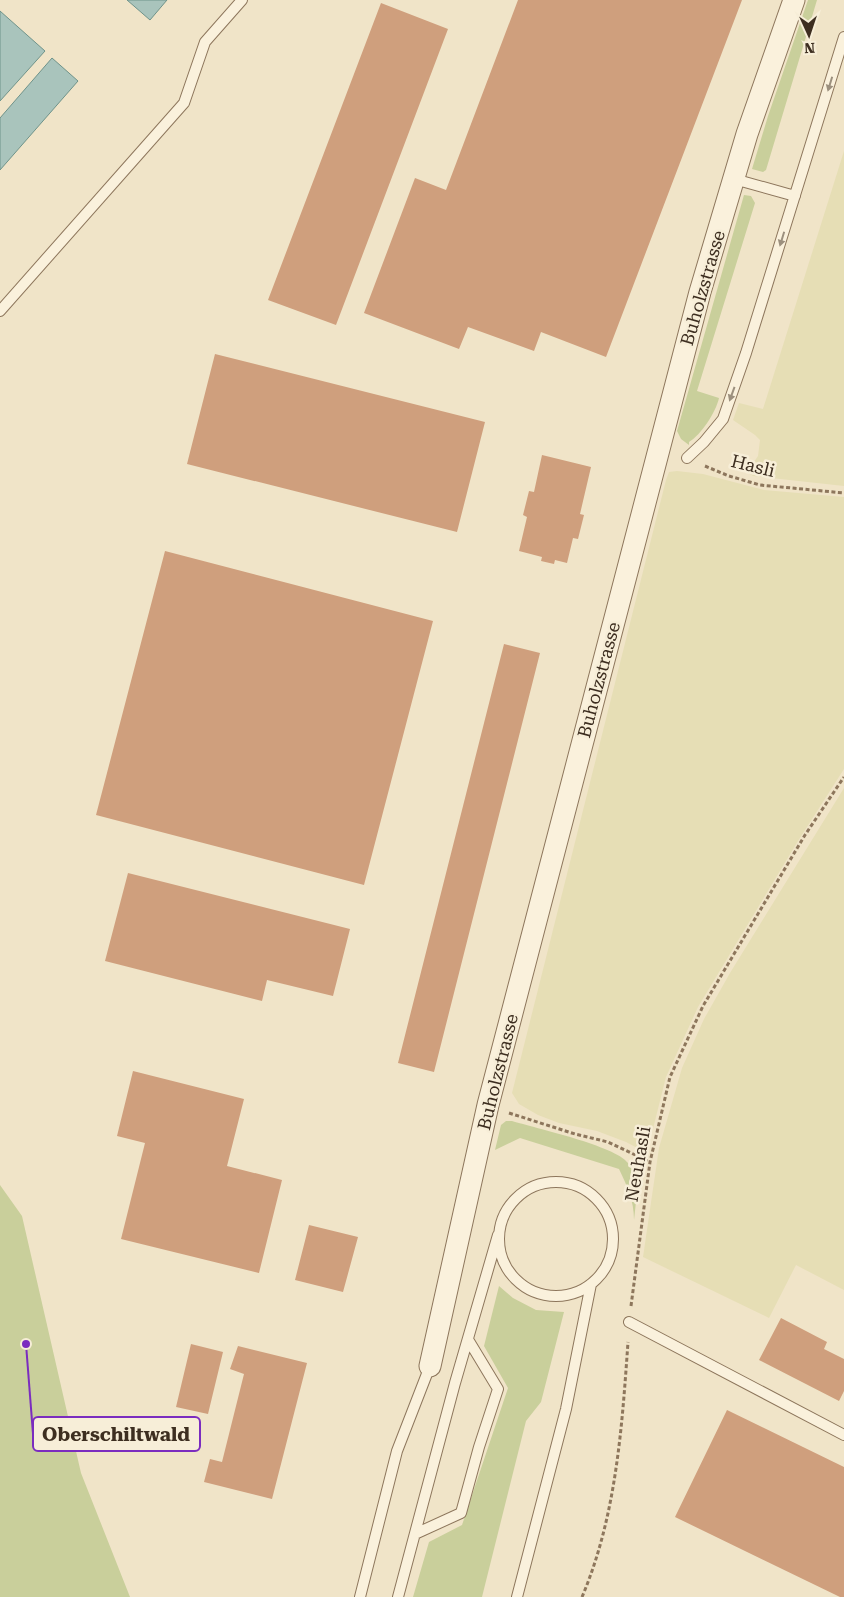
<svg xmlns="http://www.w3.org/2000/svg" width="844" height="1597" font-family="'Roboto Serif',serif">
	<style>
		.farmland { fill: #e6deb5 }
		.green { fill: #c9cf9b }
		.water { fill: #a9c4bc; stroke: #6f938a }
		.building { fill: #cf9f7d }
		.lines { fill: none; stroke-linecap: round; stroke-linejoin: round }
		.lane-casing { stroke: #8d765c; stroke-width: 12 }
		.street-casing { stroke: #8d765c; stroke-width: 23 }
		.path { stroke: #8d765c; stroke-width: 3; stroke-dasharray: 4 2.5; stroke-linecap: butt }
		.lane { stroke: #faf1dc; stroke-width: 10 }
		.street { stroke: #faf1dc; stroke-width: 21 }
		.oneway { fill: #9c907e }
		.labels { text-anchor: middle; stroke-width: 5; stroke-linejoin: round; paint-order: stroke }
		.street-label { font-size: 18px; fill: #3d2e20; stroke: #f7eed8 }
		.leader { fill: none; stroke: #7b2cbf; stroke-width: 2 }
		.callout-dot { fill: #7b2cbf; stroke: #f7eed8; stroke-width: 2 }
		.callout { fill: #f7eed8; stroke: #7b2cbf; stroke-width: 2 }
		.callout-label { font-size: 19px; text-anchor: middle; font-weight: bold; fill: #3d2e20 }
	</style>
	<rect width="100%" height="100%" fill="#f0e4c8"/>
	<path class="farmland" d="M844,151V486L753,476L747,472L758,456L760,440L755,435L733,420L739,403L763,409Z
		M677,471L703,474L764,490L844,497V769L798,841L698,1007L666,1077L648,1149L643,1151L626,1142L597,1131L559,1123L538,1115L519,1104L512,1093L666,480L669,472Z
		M844,788V1290L796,1265L769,1318L643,1257L659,1148L682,1068L704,1019L730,973Z"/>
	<path class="green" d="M808,0H817L766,170L763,172L752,169L768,116Z
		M744,195L751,196L755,203L697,391L719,398C716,412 701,435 689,442V445L681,439L677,431Z
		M506,1121H512C535,1128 616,1146 628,1163C640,1180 636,1201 634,1220C634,1200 627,1186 619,1169L520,1138L495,1150L501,1125Z
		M0,1185L22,1216L81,1473L130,1597H0Z
		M499,1286L513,1298L536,1310L564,1312L541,1402L526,1421L482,1597H413L429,1542L462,1525L508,1388L484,1346Z"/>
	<path class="water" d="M127,0H167L150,20Z
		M0,11L45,51L0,101Z
		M52,58L78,81L0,170V118Z"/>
	<path class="building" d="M518,0H742L606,357L541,332L534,351L468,327L459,349L364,313L415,178L446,190Z
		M381,3L448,29L336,325L268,300Z
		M215,354L485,422L457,532L187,464Z
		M542,455L591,467L580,514L584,515L578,539L573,538L567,563L555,560L554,564L541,561L542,557L519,551L527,517L523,515L529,491L534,492Z
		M165,551L433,621L364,885L96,815Z
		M504,644L540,653L434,1072L398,1063Z
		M128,873L350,929L333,996L267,980L262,1001L105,961Z
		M133,1071L244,1099L227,1166L282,1180L259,1273L121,1239L145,1143L117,1136Z
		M309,1225L358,1237L343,1292L295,1280Z
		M781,1318L827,1342L824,1349L844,1359V1391L839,1401L759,1360Z
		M191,1344L223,1352L208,1414L176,1407Z
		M238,1346L307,1363L272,1499L204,1482L210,1459L222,1462L244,1374L230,1369Z
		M727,1410L844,1467V1597H840L675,1517Z"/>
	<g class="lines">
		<defs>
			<path id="lane" d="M734,179L795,196
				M0,311L184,103L205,42L242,0
				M687,458L704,442L723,419L746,353L844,37
				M499 1239a57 57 0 1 1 114 0a57 57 0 1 1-114 0Z
				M629,1322L844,1435
				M415,1534L461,1513L479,1447L498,1389L469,1341
				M360,1597L397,1451L430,1366
				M398,1597L455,1383L498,1235
				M517,1597L566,1409L591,1284"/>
			<path id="street" d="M430,1366L488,1105L700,292L747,134L794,0"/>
		</defs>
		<use href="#lane" class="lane-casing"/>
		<use href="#street" class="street-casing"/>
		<path class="path" d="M705,466L729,476L760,485L844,493
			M509,1113L575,1134L608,1142L650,1162
			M631,1306L650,1162L670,1077L703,1006L805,835L844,777
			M582,1597C616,1517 622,1428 628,1342"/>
		<use href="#lane" class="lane"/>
		<use href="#street" class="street"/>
	</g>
	<defs><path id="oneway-solid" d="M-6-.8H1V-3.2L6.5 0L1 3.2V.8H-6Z" transform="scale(1.25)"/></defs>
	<g class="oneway">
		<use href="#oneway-solid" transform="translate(830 84) rotate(107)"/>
		<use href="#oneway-solid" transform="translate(782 239) rotate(107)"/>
		<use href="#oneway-solid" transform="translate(732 394) rotate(110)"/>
	</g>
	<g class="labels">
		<g class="street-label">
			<text transform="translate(703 288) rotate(-74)" y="6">Buholzstrasse</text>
			<text transform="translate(753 466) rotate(14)" y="6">Hasli</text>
			<text transform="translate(599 680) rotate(-75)" y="6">Buholzstrasse</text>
			<text transform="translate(498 1072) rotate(-76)" y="6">Buholzstrasse</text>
			<text transform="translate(638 1164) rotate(-80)" y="6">Neuhasli</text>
		</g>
	</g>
	<path class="leader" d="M26 1344L33 1434"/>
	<circle class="callout-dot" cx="26" cy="1344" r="5"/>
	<rect class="callout" x="33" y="1417" width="167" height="34" rx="5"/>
	<g class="callout-label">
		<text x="116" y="1441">Oberschiltwald</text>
	</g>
	<g transform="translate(809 35) rotate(177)" stroke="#f7eed8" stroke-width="4" paint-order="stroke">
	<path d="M0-4L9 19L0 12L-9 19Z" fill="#3d2e20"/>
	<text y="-8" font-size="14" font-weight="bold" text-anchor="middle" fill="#3d2e20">N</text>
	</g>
</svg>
